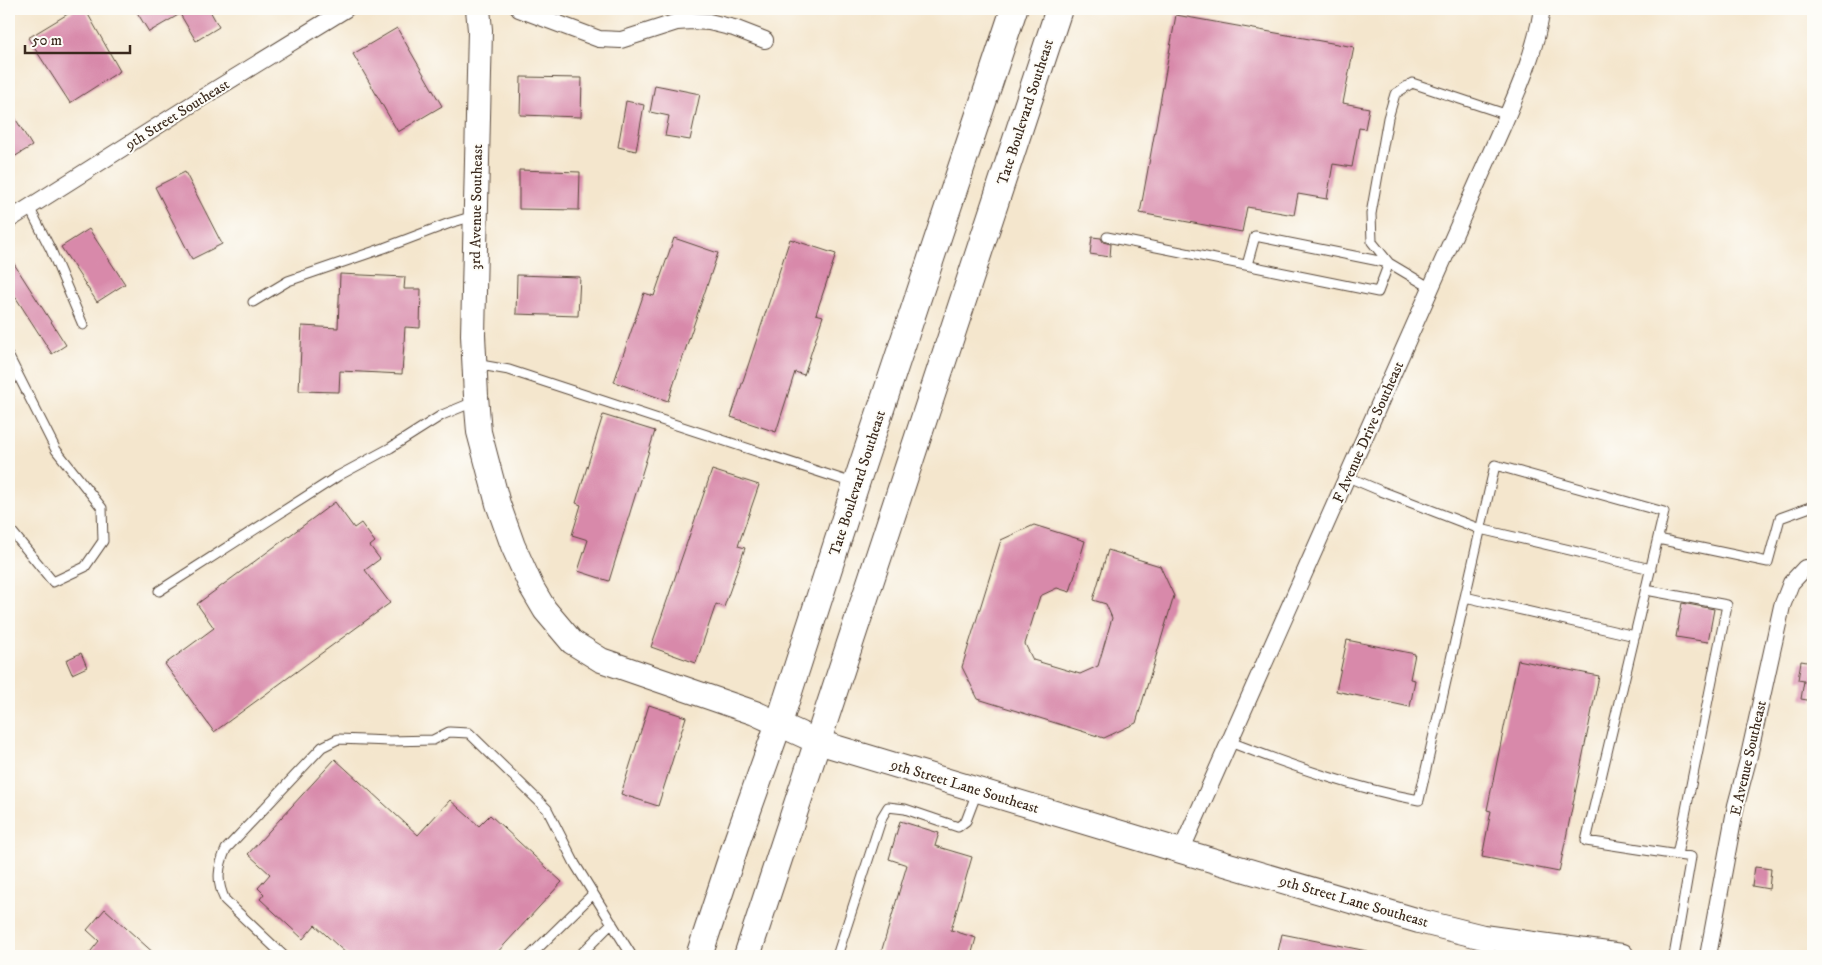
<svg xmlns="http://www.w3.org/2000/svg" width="1822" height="965" font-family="'IM FELL DW Pica',serif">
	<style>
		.building { fill: #d889aa }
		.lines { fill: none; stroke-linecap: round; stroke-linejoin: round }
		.lane-casing { stroke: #574638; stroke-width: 11 }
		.street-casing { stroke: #574638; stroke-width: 18 }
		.secondary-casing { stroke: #574638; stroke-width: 26 }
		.primary-casing { stroke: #574638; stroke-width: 28 }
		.lane { stroke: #fff; stroke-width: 9 }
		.street { stroke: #fff; stroke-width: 16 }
		.secondary { stroke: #fff; stroke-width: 24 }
		.primary { stroke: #fff; stroke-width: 26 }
		.labels { text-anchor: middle; stroke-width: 4; stroke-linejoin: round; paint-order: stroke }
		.street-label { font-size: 15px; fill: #3b2a1e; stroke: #fdfcf7 }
	</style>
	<rect width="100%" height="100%" fill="#fdfcf7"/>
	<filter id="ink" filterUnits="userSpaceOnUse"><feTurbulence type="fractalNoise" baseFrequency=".02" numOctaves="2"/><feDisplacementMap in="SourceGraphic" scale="10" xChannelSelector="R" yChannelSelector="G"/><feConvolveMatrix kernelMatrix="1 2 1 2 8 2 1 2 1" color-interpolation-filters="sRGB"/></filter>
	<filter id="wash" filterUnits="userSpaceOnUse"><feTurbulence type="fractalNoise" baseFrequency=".0096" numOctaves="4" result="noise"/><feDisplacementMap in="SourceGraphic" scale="20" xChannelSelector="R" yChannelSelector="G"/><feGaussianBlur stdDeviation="1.12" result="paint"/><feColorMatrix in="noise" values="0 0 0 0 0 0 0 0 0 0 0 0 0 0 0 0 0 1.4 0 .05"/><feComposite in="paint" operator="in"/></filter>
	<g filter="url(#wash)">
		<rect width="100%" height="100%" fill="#f4e6cd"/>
		<g id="blocks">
			<path class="building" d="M76,9H85L120,71L70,103L28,38Z
				M135,9H209L219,27L196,41L180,14L149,32Z
				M1176,15L1354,47L1343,103L1369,108L1365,129L1359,128L1352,167L1333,164L1327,199L1298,194L1294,215L1247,207L1242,232L1140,213Z
				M397,28L442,106L398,132L353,54Z
				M521,77L582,78L581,117L520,115Z
				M655,85L700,94L690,140L665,136L669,116L650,112Z
				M626,101L644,105L636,151L618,147Z
				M9,108L32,146L9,160Z
				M519,170L580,172L579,210L519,209Z
				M185,172L222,244L192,259L155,187Z
				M89,229L125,284L97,302L61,247Z
				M1092,237L1101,238L1103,242L1111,244L1110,257L1090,254Z
				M674,238L718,253L668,401L614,382L644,293L654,296Z
				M790,239L836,254L816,314L823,316L804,375L795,372L776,432L731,417Z
				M9,256L66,345L52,354L9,287Z
				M340,274L405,277L404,289H421L420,328L405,327L402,374L340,371L339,392L299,391L302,326L338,328Z
				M517,275L580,277L578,316L516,314Z
				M603,415L655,431L609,581L578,571L588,540L572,535L581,505L576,503Z
				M712,470L759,485L738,546L745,548L724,607L716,604L696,663L651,647Z
				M335,502L354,528L361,523L375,542L370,546L380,559L365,570L390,603L214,732L165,664L214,628L197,604Z
				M1034,525L1085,541L1070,592L1057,588L1040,596L1025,644L1033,660L1080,674L1098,666L1112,618L1106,604L1093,600L1108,550L1160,566L1174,596L1136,723L1104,738L978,699L962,667L1001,540Z
				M1682,603L1714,609L1708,642L1676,637Z
				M1347,640L1415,654L1410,679L1415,680L1410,707L1336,691Z
				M81,653L87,667L72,674L66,660Z
				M1518,660L1599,676L1559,872L1482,857L1491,811L1487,810Z
				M1801,661L1813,663V701L1801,699L1804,681L1798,680Z
				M649,705L686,717L658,806L621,794Z
				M335,759L418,835L450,800L479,826L490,815L562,882L494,956H349L315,925L303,939L260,899L264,894L258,888L270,874L248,854Z
				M900,821L939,833L935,846L972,857L951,930L976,938L971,956H880L907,865L889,859Z
				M1755,867L1771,869L1769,889L1752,886Z
				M105,909L157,956H87L99,941L87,930Z
				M1282,934L1367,951L1366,956H1277Z"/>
		</g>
	</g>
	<g filter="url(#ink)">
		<use href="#blocks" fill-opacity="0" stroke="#574638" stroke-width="1"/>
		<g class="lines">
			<defs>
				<path id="lane" d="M29,207L51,250L83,325
					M1107,237L1378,292L1389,263L1255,236L1247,265
					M1431,288L1389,263L1372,242L1371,214L1388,118L1395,94L1412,83L1508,115
					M253,302L288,281L384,248L450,223L474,216
					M9,357L56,450L102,508L103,541L85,567L53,582L9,528
					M475,364L509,370L853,483
					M1348,477L1381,491L1480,529L1651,569
					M1658,539L1768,562L1780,518L1813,506
					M1646,590L1727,605L1677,855
					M159,591L338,476L390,448L442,415L476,401
					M1465,597L1635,636
					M1230,742C1292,766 1354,788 1419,800L1495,465L1664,512L1586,841L1691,857L1674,956
					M284,956L225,900C216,882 218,867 226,849L322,747L338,739L390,741L433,740L449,732L469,733L547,809L575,864L632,956
					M530,956L593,894
					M579,956L612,923
					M837,956L882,817L888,807L905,809L958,827L966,821L977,792"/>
				<path id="street" d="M519,9L599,39L621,40L677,22L692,21L709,22L734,28L765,40
					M9,220L216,89L346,9
					M1181,851L1504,123C1520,86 1536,49 1542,9
					M1708,956L1736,805L1748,760L1782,606L1791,583L1805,568L1813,570"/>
				<path id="secondary" d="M478,9L480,30L473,335L476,396L479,432L498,504L513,546L532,588L545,610L572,642L601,660L755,713L818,742L1181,851L1419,921L1483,937L1622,956"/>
				<path id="primary" d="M699,956L738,838L779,723L856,484L1014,9
					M747,956L1059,9"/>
			</defs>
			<use href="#lane" class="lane-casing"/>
			<use href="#street" class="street-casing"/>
			<use href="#secondary" class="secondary-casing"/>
			<use href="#primary" class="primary-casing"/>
			<use href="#lane" class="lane"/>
			<use href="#street" class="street"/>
			<use href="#secondary" class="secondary"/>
			<use href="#primary" class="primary"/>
		</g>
	</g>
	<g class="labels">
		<g class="street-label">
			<text transform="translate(1025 112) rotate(-72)" y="5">Tate Boulevard Southeast</text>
			<text transform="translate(177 114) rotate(-32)" y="5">9th Street Southeast</text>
			<text transform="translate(476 207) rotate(-89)" y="5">3rd Avenue Southeast</text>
			<text transform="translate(1368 432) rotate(-66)" y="5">F Avenue Drive Southeast</text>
			<text transform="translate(857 483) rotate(-72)" y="5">Tate Boulevard Southeast</text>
			<text transform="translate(1748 758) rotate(-77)" y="5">E Avenue Southeast</text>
			<text transform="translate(965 786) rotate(17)" y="5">9th Street Lane Southeast</text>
			<text transform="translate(1354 901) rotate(16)" y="5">9th Street Lane Southeast</text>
		</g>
	</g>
	<rect width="1822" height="965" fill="none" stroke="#fdfcf7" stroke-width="30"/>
	<path d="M25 45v8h105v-8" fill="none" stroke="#3b2a1e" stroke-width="2.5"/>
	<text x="32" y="45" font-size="15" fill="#3b2a1e" stroke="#fdfcf7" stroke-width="4" paint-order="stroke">50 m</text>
</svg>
